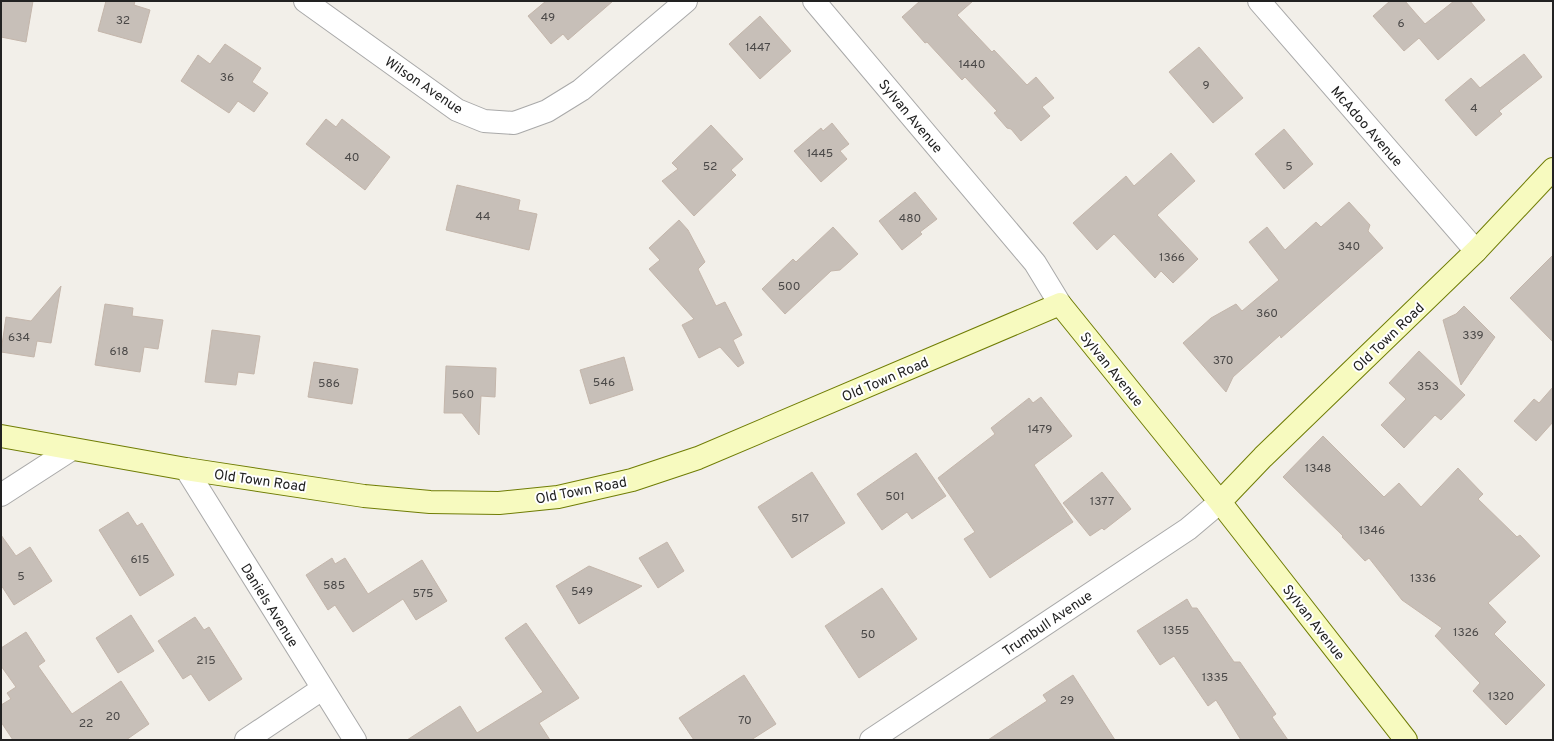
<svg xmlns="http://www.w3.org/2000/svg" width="1554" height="741" font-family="Overpass,sans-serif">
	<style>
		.building { fill: #c7bfb8; stroke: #c4b6ab }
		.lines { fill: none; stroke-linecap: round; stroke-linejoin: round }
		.street-casing { stroke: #a9a9a9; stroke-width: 24 }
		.secondary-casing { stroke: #707d05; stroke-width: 24 }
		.street { stroke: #fff; stroke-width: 22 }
		.secondary { stroke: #f7fabf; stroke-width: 22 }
		.labels { text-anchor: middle; stroke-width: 4; stroke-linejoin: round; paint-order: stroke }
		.number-label { font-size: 12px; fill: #4b4948 }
		.street-label { font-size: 14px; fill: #222; stroke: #fff }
	</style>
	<rect width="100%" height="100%" fill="#f2efe9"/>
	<path class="building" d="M1,1H33L26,42L1,37Z
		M106,1H135L134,5L150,10L141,43L98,31Z
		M546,1H613L568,40L563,34L551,44L528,16Z
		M920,1H973L957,15L992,52L994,50L1027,85L1036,77L1054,98L1042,107L1050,116L1021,141L1011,129L1007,128L994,113L997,111L965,77L962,80L927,42L925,43L902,17Z
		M1390,1H1405L1425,24L1454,1H1470L1485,20L1438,60L1419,38L1404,51L1373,16Z
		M760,16L791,51L760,79L729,44Z
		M225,44L261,68L252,82L268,93L254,112L238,101L229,113L181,81L198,55L210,64Z
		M1199,47L1243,98L1213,123L1169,72Z
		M1524,54L1542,77L1499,111L1502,114L1476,136L1445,100L1471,78L1480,88Z
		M326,119L336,127L342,119L390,157L365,190L306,144Z
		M832,123L849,144L840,151L847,159L821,182L794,151L821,128L823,131Z
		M711,125L743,159L731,170L736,175L694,216L662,181L678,169L672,163Z
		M1284,129L1313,164L1284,189L1255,154Z
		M1171,153L1195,181L1157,215L1198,259L1173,283L1161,271L1155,278L1114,234L1097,250L1073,223L1126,176L1134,186Z
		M457,185L520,200L518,210L537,214L529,250L446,230Z
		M915,192L937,219L920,232L922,234L902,250L879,221Z
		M1349,202L1370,225L1368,231L1383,248L1281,338L1280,335L1233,377L1226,392L1183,343L1211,318L1236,304L1242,311L1279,280L1249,242L1267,227L1285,250L1316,222L1321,227Z
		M679,220L688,230L705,262L698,269L716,306L725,302L742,335L733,340L744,363L738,367L720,347L699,358L682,325L694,319L649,269L660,260L649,248Z
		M833,227L858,254L840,270L831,271L785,314L762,289L793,259L796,262Z
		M1553,255V342L1510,298Z
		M61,286L51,343L37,341L34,357L1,352L6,317L31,321Z
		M105,304L133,308L132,316L163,320L158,349L144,347L140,372L95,365Z
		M1464,306L1495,337L1461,385L1443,320L1456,314Z
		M212,330L260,336L254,374L238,372L236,385L205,382Z
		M1419,351L1465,395L1441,420L1435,415L1404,448L1381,425L1406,399L1389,383Z
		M624,357L633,390L590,404L580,370Z
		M314,362L358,369L352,404L308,397Z
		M446,366L496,368L495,397L481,396L479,435L462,413H444Z
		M1553,387V422L1536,441L1514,421L1534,399L1539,403Z
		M1041,397L1072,436L1034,465L1073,522L990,578L964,539L975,532L938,478L995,434L991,428L1029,398L1033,403Z
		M1323,436L1384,497L1399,483L1421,507L1458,468L1483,494L1478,499L1517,537L1520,535L1540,556L1488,603L1506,622L1494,634L1545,685L1506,725L1473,691L1480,683L1435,636L1442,628L1402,600L1369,558L1365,561L1342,537L1343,536L1283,477Z
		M916,453L946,496L912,519L907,512L882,530L857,494Z
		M812,472L845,523L792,558L758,507Z
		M1102,472L1131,509L1104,530L1102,528L1090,536L1063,503Z
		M128,512L137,526L142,523L174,575L140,596L99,530Z
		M1,535L16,556L30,547L52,581L14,605L1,585Z
		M667,542L684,571L658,588L639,558Z
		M332,558L335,564L345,558L368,594L422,560L447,601L416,620L403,599L353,632L335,605L328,610L306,575Z
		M589,566L642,586L579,624L556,586Z
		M882,588L917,639L859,678L825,626Z
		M1187,599L1192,608H1197L1234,662H1240L1276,714L1272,717L1288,740H1241L1216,700L1208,706L1174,656L1160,665L1137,631Z
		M131,615L154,651L118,673L96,638Z
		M195,617L204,630L209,627L242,679L209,701L191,674L183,679L158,641Z
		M526,623L579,698L539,723L550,740H407L460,706L477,733L543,692L505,638Z
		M26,632L45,661L38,666L72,714L121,681L149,724L126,740H13L1,722V705L11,699L7,693L16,687L1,666V648Z
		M744,675L776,724L751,740H694L679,718Z
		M1073,675L1115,740H988L1047,701L1043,695Z"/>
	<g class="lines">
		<defs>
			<path id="street" d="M305,1L457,110L484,121L514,123L547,111L581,90L686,1
				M814,1L1035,263L1060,304
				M1259,1L1476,251
				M186,469L355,740
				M1,495L72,449
				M246,740L322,689
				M871,740L1188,529L1220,502"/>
			<path id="secondary" d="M1,436L186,469L364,496L430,502L499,503L558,497L632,480L698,458L1060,304L1220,502L1406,740
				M1220,502L1263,457L1476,251L1553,169"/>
		</defs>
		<use href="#street" class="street-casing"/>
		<use href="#secondary" class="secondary-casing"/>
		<use href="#street" class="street"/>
		<use href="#secondary" class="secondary"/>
	</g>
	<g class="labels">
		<g class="number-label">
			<text x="548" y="21">49</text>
			<text x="123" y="24">32</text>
			<text x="1401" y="27">6</text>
			<text x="758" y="51">1447</text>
			<text x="972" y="68">1440</text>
			<text x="227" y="81">36</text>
			<text x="1206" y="89">9</text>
			<text x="1474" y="112">4</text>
			<text x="820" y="157">1445</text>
			<text x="352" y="161">40</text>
			<text x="710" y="170">52</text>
			<text x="1289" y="170">5</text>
			<text x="483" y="220">44</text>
			<text x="910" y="222">480</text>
			<text x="1349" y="250">340</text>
			<text x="1172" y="261">1366</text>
			<text x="789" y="290">500</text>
			<text x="1267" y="317">360</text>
			<text x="1473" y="339">339</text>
			<text x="19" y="341">634</text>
			<text x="119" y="355">618</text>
			<text x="1223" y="364">370</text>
			<text x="604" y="386">546</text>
			<text x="329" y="387">586</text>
			<text x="1428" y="390">353</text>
			<text x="463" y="398">560</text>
			<text x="1040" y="433">1479</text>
			<text x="1318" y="472">1348</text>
			<text x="895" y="500">501</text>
			<text x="1102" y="505">1377</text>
			<text x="800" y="522">517</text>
			<text x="1372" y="534">1346</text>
			<text x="140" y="563">615</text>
			<text x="21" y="580">5</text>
			<text x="1423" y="582">1336</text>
			<text x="334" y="589">585</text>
			<text x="582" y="595">549</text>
			<text x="423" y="597">575</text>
			<text x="1176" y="634">1355</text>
			<text x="1466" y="636">1326</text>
			<text x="868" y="638">50</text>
			<text x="206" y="664">215</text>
			<text x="1215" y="681">1335</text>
			<text x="1501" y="700">1320</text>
			<text x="1067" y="704">29</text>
			<text x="113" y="720">20</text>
			<text x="745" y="724">70</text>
			<text x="86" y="727">22</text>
		</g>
		<g class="street-label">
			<text transform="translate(424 85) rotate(34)" y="5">Wilson Avenue</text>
			<text transform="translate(911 116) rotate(50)" y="5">Sylvan Avenue</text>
			<text transform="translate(1367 126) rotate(49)" y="5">McAdoo Avenue</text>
			<text transform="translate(1388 337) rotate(-44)" y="5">Old Town Road</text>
			<text transform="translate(1112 369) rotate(51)" y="5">Sylvan Avenue</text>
			<text transform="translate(885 379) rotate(-23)" y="5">Old Town Road</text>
			<text transform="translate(260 480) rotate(8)" y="5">Old Town Road</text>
			<text transform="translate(581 490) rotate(-11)" y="5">Old Town Road</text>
			<text transform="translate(270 605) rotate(58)" y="5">Daniels Avenue</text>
			<text transform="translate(1314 622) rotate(52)" y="5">Sylvan Avenue</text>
			<text transform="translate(1047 623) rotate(-34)" y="5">Trumbull Avenue</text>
		</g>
	</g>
	<rect width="1554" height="741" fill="none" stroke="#222222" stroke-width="4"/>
</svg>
